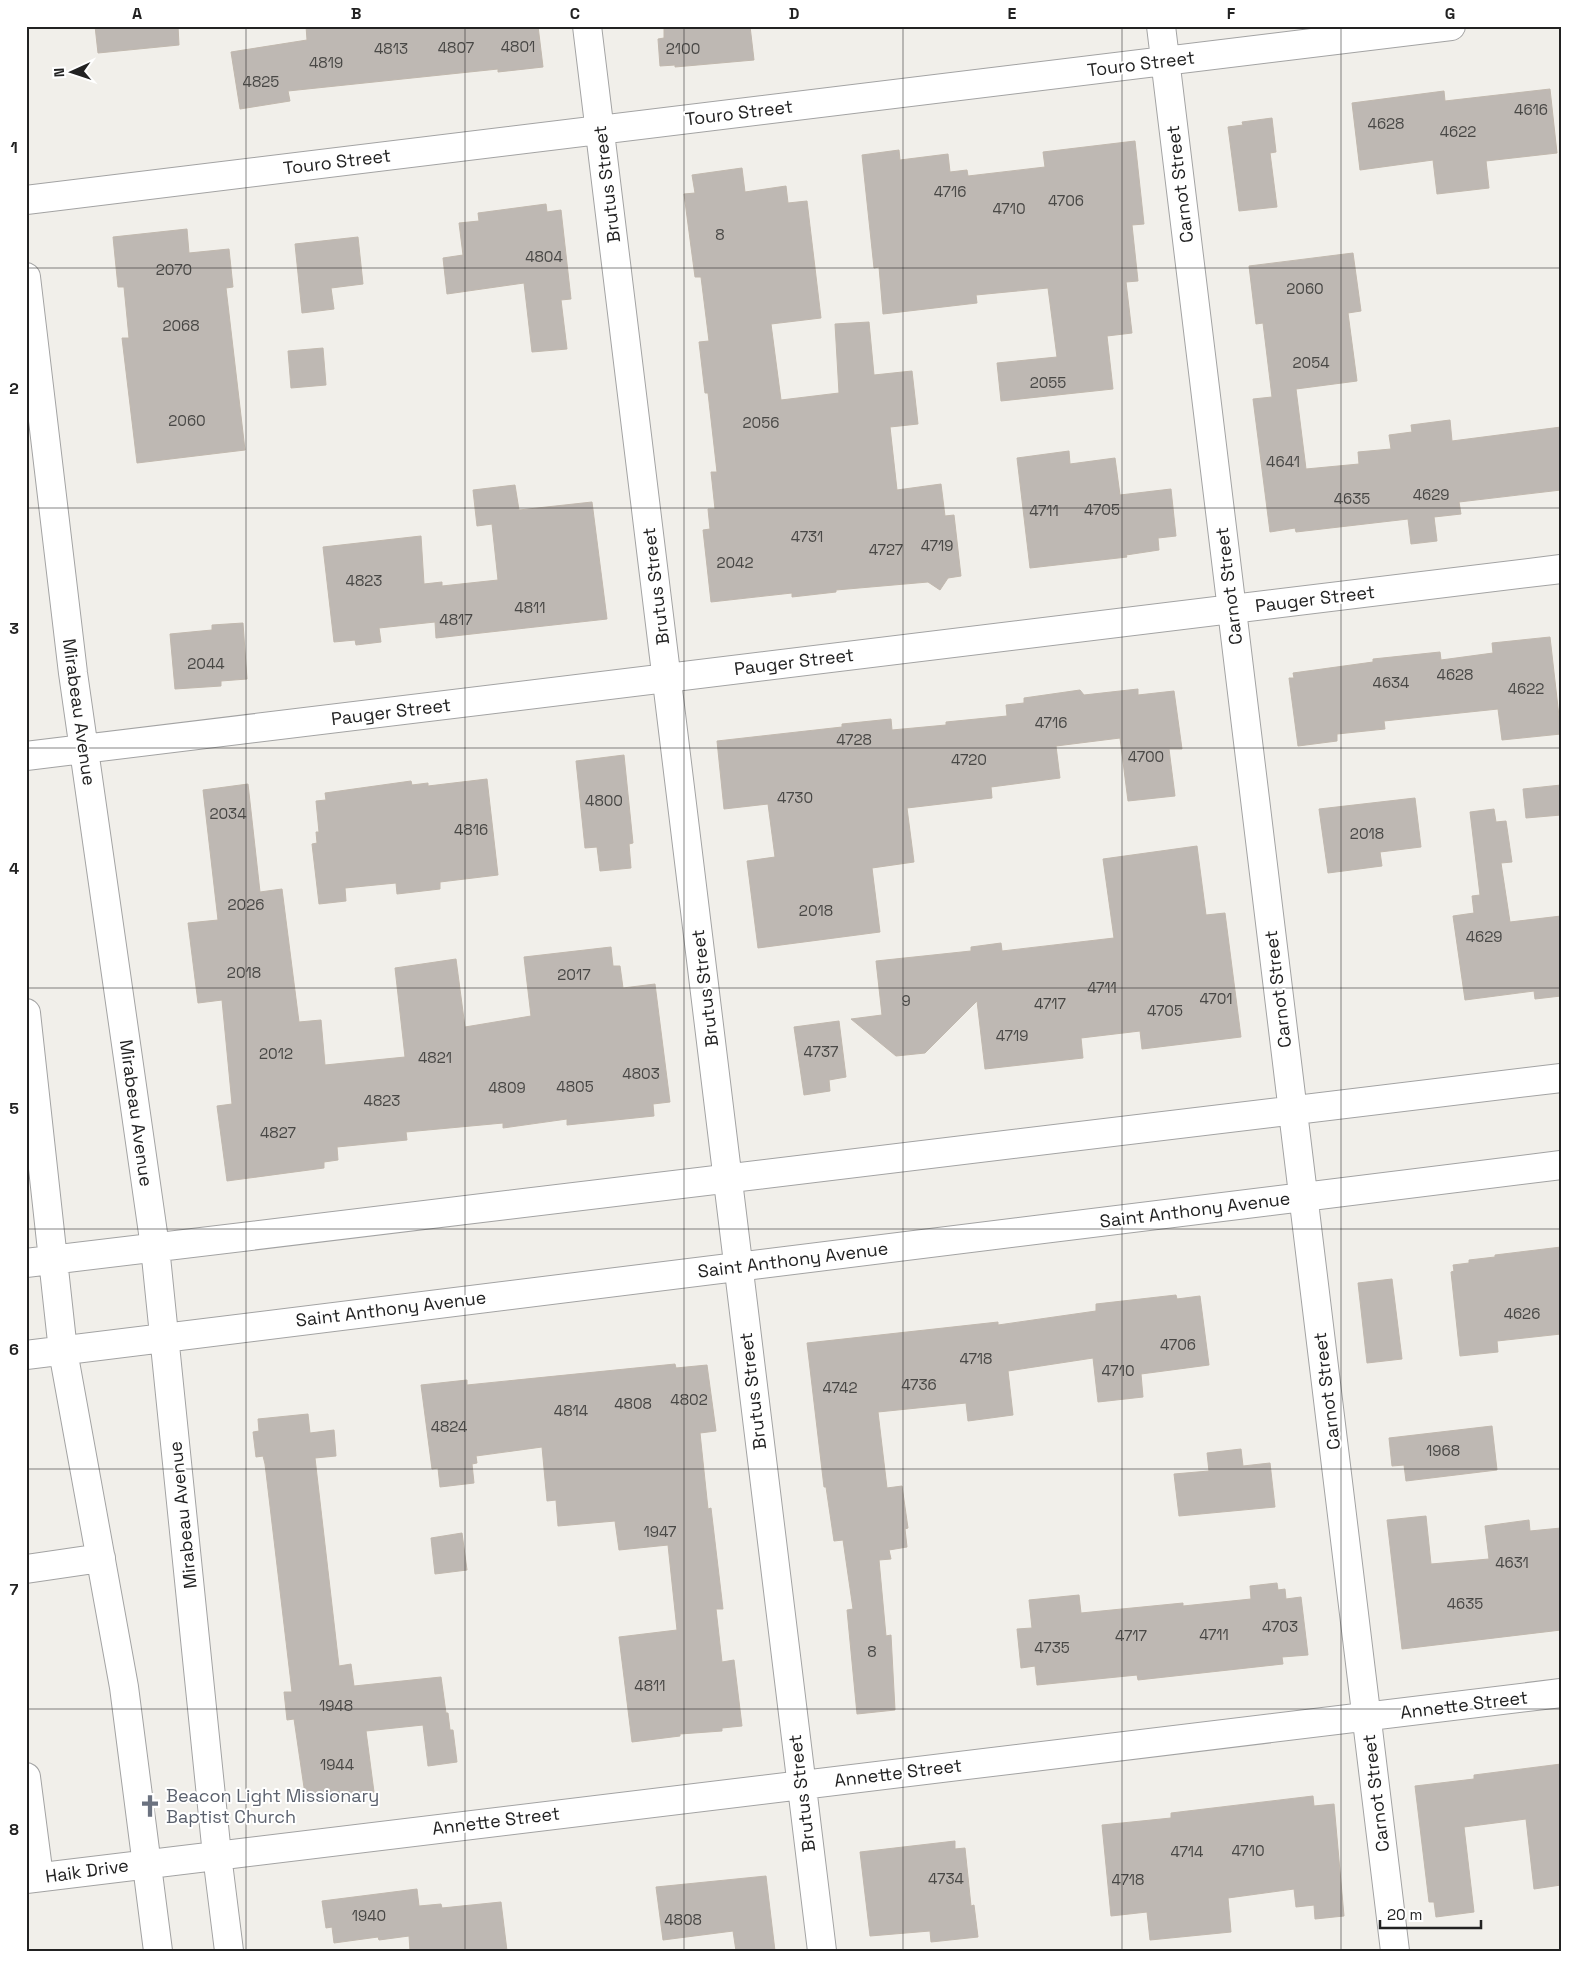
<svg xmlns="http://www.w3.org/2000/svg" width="1587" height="1977" font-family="'Space Grotesk',sans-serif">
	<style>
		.building { fill: #beb8b3; stroke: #c1b8ae }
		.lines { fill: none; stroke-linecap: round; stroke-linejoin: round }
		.minor-casing { stroke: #a3a3a3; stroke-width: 30 }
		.minor { stroke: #fff; stroke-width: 28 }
		.grid { fill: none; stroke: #222; stroke-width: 1; stroke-opacity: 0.55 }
		.labels { text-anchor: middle; stroke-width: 4; stroke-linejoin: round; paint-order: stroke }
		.number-label { font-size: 15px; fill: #494846 }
		.street-label { font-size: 18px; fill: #222; stroke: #fff }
		.worship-label { font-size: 18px; fill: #5b616d; stroke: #fff; text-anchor: start }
		.neatline { fill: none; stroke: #222; stroke-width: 2 }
		.grid-label { font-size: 16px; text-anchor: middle; font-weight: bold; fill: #222 }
	</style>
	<rect width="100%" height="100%" fill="#f1efea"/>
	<path class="building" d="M95,26H178L179,45L98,53Z
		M306,26H538L543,67L498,72V69L288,91L290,101L240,109L231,52L307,40Z
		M664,26H750L754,60L675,67V65L660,66L658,39L664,38Z
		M1550,89L1557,153L1486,161L1489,188L1437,194L1433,160L1360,170L1352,103L1444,91L1445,101Z
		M1272,118L1276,152L1270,153L1277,207L1239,211L1228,127L1243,125L1242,122Z
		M1135,141L1144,224L1132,225L1138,281L1126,282L1132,333L1107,336L1113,389L1001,401L997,363L1057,357L1048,288L976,295L977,303L883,314L879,267L874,268L862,155L899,150L900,160L948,154L950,172L967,170L968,176L1045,167L1043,152Z
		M742,168L745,192L786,186L788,203L807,201L821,318L771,324L781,400L839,393L835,324L869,322L874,375L912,371L918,424L890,427L897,490L941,484L945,516L954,515L961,576L948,578L940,590L928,582L836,590V592L792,597V593L711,602L703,530L710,529L708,509H715L711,472H717L708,393H705L699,342L709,341L701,277H695L684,194L695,193L692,175Z
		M546,204L547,212L561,210L571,299L561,300L567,349L532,352L524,283L447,294L443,258L463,255L459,223L479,221L478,213Z
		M187,229L189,253L229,249L233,287L226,288L245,450L137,463L122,338H129L124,287H118L113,237Z
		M358,237L363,284L331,288L334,309L302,313L295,244Z
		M1353,253L1361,311L1348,313L1357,381L1296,389L1306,469L1359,464L1358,452L1391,449L1389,435L1412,432L1411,425L1450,420L1452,441L1561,427V490L1459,502L1461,514L1434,517L1437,541L1411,544L1408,519L1296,532L1295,528L1270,532L1253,399L1272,397L1263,323L1256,324L1249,266Z
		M323,348L326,385L291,388L288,351Z
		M1069,451L1070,464L1115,458L1120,495L1171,489L1176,536L1158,538L1159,550L1126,555L1127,557L1030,568L1017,458Z
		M515,485L519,510L592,502L607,619L436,638L435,622L379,628L381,642L356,645L355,640L334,642L323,547L421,536L424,584L442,582V586L498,580L492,524L477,526L473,490Z
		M243,623L247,679L221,681V686L175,689L170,634L212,630V625Z
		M1550,637L1561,734L1502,740L1498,709L1384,721L1385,729L1337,734V741L1298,746L1289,678H1294L1293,673L1373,662V659L1440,652L1441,660L1493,653L1492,643Z
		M1138,689V695L1174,691L1182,749H1169L1175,796L1128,801L1120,738L1056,746L1060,778L991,787L992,798L907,808L914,862L872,868L880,932L758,948L747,861L775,857L768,804L724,809L717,741L842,727V724L891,719L892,730L946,725V722L1007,716L1006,705L1024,703V698L1080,690L1084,695Z
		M624,755L633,843L629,844L631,868L600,871L597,847L585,848L576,761Z
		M487,779L498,875L440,882V889L397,894L396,883L345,888L346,901L319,904L312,844L317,843L316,832H319L316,801L326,800L325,793L411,781L412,785L428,783V786Z
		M248,784L260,892L282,889L299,1022L321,1020L325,1065L405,1057L395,968L456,959L465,1027L531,1016L524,957L611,947L613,966H620L623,988L655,984L670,1102L653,1104L654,1116L567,1125V1119L503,1128V1123L406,1132L407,1140L337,1147L338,1160L324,1162V1168L227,1181L217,1106L232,1104L222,1000L198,1003L188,923L218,920L203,790Z
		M1561,785V815L1526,818L1523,789Z
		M1415,798L1421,847L1380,852L1382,866L1328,873L1319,809Z
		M1494,809L1496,822L1506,821L1512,862L1501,863L1510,922L1561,916V996L1535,999L1534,991L1465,1000L1453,916L1474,913L1472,896L1480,895L1470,812Z
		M1197,846L1206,915L1225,913L1241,1037L1142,1049L1140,1031L1081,1038L1083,1058L985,1069L977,1001L925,1053L896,1056L851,1019L882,1015L876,961L971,951V947L1001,943L1002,951L1114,938L1103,859Z
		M839,1021L846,1077L829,1080L830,1091L804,1095L794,1027Z
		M1561,1247V1334L1497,1341L1498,1352L1460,1356L1451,1272L1454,1271L1453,1265L1469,1263V1260L1495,1257V1255Z
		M1392,1279L1402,1359L1367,1363L1358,1283Z
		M1176,1295L1177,1299L1200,1296L1209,1365L1141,1374L1143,1397L1098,1402L1093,1358L1008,1371L1013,1415L968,1421L966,1403L878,1412L887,1488L902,1486L908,1528L905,1529L907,1547L889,1550L891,1559L879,1560L886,1636L891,1635L895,1710L857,1714L847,1610L853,1609L843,1540L834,1541L826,1487H824L807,1343L998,1322V1325L1096,1311V1304Z
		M675,1364L676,1368L707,1365L716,1431L700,1433L708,1509L711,1508L723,1609H716L722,1662L734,1660L742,1726L722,1728V1731L680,1734V1736L632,1742L619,1637L677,1630L668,1545L619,1550L615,1521L558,1526L556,1500L547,1501L542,1447L476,1456L477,1463L472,1464L474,1483L440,1487L438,1468L432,1469L421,1385L467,1380V1385Z
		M308,1414L310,1433L334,1430L336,1456L315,1458L339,1666L351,1664L354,1686L441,1677L446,1713H448L450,1730H453L457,1762L428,1766L423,1725L366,1731L374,1792L306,1801L294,1719L287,1720L284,1692H292L265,1464L263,1456L256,1457L253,1432L259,1431L258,1419Z
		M1492,1426L1497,1470L1406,1481L1404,1465L1392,1466L1389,1438Z
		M1241,1449L1243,1466L1270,1463L1275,1507L1179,1516L1174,1474L1209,1471L1207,1453Z
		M1426,1516L1431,1564L1489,1559L1485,1526L1529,1520L1530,1531L1561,1528V1630L1402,1649L1387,1520Z
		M462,1533L467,1570L435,1574L431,1538Z
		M1277,1583L1278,1590L1285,1589L1286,1599L1301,1597L1308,1655L1282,1657L1283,1664L1138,1680L1137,1675L1037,1685L1035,1666L1021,1668L1017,1629L1032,1628L1029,1600L1079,1595L1081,1613L1183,1603V1606L1251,1599L1250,1586Z
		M1561,1764V1885L1534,1889L1526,1819L1464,1827L1474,1912L1436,1917L1434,1902H1429L1415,1786L1474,1779V1775Z
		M1313,1796L1314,1806L1334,1804L1344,1916L1315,1919L1314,1905L1296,1907L1294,1889L1228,1898L1231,1932L1150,1940L1147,1912L1111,1916L1102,1825L1171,1818V1813Z
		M955,1841V1849L965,1848L971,1906L974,1905L978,1937L931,1942L930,1931L870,1936L860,1852Z
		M766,1876L775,1951H736L733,1931L663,1940L656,1887Z
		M417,1889L419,1906L441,1904L442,1908L501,1902L507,1951H410L409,1936L379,1940L378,1937L334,1943L332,1927L326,1928L322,1901Z"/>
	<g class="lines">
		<defs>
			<path id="minor" d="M587,26L822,1951
				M1161,26L1395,1951
				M26,200L1451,26
				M26,277L73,673L155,1247L217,1855L229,1951
				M26,756L1561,569
				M26,1013L63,1351L124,1687L158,1951
				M26,1263L1561,1078
				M26,1355L1561,1165
				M26,1569L101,1558
				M26,1777L39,1877
				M26,1879L1561,1693"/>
		</defs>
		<use href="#minor" class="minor-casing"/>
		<use href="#minor" class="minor"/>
	</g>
	<path class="grid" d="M246,26V1951M465,26V1951M684,26V1951M903,26V1951M1122,26V1951M1341,26V1951M26,268H1561M26,508H1561M26,748H1561M26,988H1561M26,1229H1561M26,1469H1561M26,1709H1561"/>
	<defs>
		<symbol id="church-bare" viewBox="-9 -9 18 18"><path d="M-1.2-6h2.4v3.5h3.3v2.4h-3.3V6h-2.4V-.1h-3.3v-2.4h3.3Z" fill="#6b7280" stroke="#fff" stroke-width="2.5" paint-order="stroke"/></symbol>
	</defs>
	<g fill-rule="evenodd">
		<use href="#church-bare" x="134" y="1790" width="32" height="32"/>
	</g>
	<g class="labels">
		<g class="number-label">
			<text x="518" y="52">4801</text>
			<text x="456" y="53">4807</text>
			<text x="391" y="54">4813</text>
			<text x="683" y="54">2100</text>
			<text x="326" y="68">4819</text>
			<text x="261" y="87">4825</text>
			<text x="1531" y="115">4616</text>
			<text x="1386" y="129">4628</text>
			<text x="1458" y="137">4622</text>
			<text x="950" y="197">4716</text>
			<text x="1066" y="206">4706</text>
			<text x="1009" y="214">4710</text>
			<text x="720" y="240">8</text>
			<text x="544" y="262">4804</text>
			<text x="174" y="275">2070</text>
			<text x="1305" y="294">2060</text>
			<text x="181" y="331">2068</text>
			<text x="1311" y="368">2054</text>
			<text x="1048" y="388">2055</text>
			<text x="187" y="426">2060</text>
			<text x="761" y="428">2056</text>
			<text x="1283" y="467">4641</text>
			<text x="1431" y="500">4629</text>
			<text x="1352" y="504">4635</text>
			<text x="1102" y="515">4705</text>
			<text x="1044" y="516">4711</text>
			<text x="807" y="542">4731</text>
			<text x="937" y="551">4719</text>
			<text x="886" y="555">4727</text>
			<text x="735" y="568">2042</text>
			<text x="364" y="586">4823</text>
			<text x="530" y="613">4811</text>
			<text x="456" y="625">4817</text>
			<text x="206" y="669">2044</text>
			<text x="1455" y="680">4628</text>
			<text x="1391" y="688">4634</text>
			<text x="1526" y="694">4622</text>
			<text x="1051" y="728">4716</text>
			<text x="854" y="745">4728</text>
			<text x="1146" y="762">4700</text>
			<text x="969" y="765">4720</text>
			<text x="795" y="803">4730</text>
			<text x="604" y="806">4800</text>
			<text x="228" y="819">2034</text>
			<text x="471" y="835">4816</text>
			<text x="1367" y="839">2018</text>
			<text x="246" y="910">2026</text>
			<text x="816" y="916">2018</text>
			<text x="1484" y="942">4629</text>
			<text x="244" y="978">2018</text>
			<text x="574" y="980">2017</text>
			<text x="1102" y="993">4711</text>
			<text x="1216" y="1004">4701</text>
			<text x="906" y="1006">9</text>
			<text x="1050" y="1009">4717</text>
			<text x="1165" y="1016">4705</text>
			<text x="1012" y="1041">4719</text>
			<text x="821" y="1057">4737</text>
			<text x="276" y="1059">2012</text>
			<text x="435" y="1063">4821</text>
			<text x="641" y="1079">4803</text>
			<text x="575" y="1092">4805</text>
			<text x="507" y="1093">4809</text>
			<text x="382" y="1106">4823</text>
			<text x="278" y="1138">4827</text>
			<text x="1522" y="1319">4626</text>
			<text x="1178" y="1350">4706</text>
			<text x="976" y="1364">4718</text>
			<text x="1118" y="1376">4710</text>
			<text x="919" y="1390">4736</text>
			<text x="840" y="1393">4742</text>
			<text x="689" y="1405">4802</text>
			<text x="633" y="1409">4808</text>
			<text x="571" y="1416">4814</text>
			<text x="449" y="1432">4824</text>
			<text x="1443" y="1456">1968</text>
			<text x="660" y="1537">1947</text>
			<text x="1512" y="1568">4631</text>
			<text x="1465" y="1609">4635</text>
			<text x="1280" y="1632">4703</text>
			<text x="1214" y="1640">4711</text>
			<text x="1131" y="1641">4717</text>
			<text x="1052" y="1653">4735</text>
			<text x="872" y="1657">8</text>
			<text x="650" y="1691">4811</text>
			<text x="336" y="1711">1948</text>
			<text x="337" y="1770">1944</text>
			<text x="1248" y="1856">4710</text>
			<text x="1187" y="1857">4714</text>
			<text x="946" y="1884">4734</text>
			<text x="1128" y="1885">4718</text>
			<text x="369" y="1921">1940</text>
			<text x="683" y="1925">4808</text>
		</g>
		<g class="street-label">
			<text transform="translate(1141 64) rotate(-7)" y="6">Touro Street</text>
			<text transform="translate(739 113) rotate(-7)" y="6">Touro Street</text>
			<text transform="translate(337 162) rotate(-7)" y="6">Touro Street</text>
			<text transform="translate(607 184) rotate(-97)" y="6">Brutus Street</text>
			<text transform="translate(1180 184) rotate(-97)" y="6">Carnot Street</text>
			<text transform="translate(656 586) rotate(-97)" y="6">Brutus Street</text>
			<text transform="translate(1229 586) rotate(-97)" y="6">Carnot Street</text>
			<text transform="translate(1315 599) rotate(-7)" y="6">Pauger Street</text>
			<text transform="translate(794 662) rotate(-7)" y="6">Pauger Street</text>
			<text transform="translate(79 712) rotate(82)" y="6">Mirabeau Avenue</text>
			<text transform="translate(391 712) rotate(-7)" y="6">Pauger Street</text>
			<text transform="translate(705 988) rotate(-97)" y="6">Brutus Street</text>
			<text transform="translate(1278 989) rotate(-97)" y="6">Carnot Street</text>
			<text transform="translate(136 1113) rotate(82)" y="6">Mirabeau Avenue</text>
			<text transform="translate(1195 1210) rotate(-7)" y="6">Saint Anthony Avenue</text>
			<text transform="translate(793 1260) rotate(-7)" y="6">Saint Anthony Avenue</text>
			<text transform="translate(391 1309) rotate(-7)" y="6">Saint Anthony Avenue</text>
			<text transform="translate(753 1391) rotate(-97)" y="6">Brutus Street</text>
			<text transform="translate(1327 1391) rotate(-97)" y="6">Carnot Street</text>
			<text transform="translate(183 1515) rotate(-96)" y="6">Mirabeau Avenue</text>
			<text transform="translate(1464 1705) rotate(-7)" y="6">Annette Street</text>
			<text transform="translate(898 1773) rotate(-7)" y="6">Annette Street</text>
			<text transform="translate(802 1793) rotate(-97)" y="6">Brutus Street</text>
			<text transform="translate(1376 1793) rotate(-97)" y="6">Carnot Street</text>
			<text transform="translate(496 1821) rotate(-7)" y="6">Annette Street</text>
			<text transform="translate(87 1871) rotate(-8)" y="6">Haik Drive</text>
		</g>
		<g class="worship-label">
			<text x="166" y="1802">Beacon Light Missionary<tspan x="166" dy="21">Baptist Church</tspan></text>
		</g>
	</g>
	<rect width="1587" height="1977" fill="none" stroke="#ffffff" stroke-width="55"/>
	<g transform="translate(72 72) rotate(267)" stroke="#ffffff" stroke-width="4" paint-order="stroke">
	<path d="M0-4L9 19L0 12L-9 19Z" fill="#222222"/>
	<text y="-8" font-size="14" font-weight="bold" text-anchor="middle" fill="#222222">N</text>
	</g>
	<path d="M1380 1920v8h101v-8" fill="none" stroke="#222222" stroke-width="2.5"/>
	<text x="1387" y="1920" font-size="15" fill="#222222" stroke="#ffffff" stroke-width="4" paint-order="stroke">20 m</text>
	<rect x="28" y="28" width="1532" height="1922" class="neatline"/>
	<g class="grid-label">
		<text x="137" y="19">A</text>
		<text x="356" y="19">B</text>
		<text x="575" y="19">C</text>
		<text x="794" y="19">D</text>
		<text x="1012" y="19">E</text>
		<text x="1231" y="19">F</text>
		<text x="1450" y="19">G</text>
		<text x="14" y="153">1</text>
		<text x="14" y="394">2</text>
		<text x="14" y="634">3</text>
		<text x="14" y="874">4</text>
		<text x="14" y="1114">5</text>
		<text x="14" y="1355">6</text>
		<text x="14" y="1595">7</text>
		<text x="14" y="1835">8</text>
	</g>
</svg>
